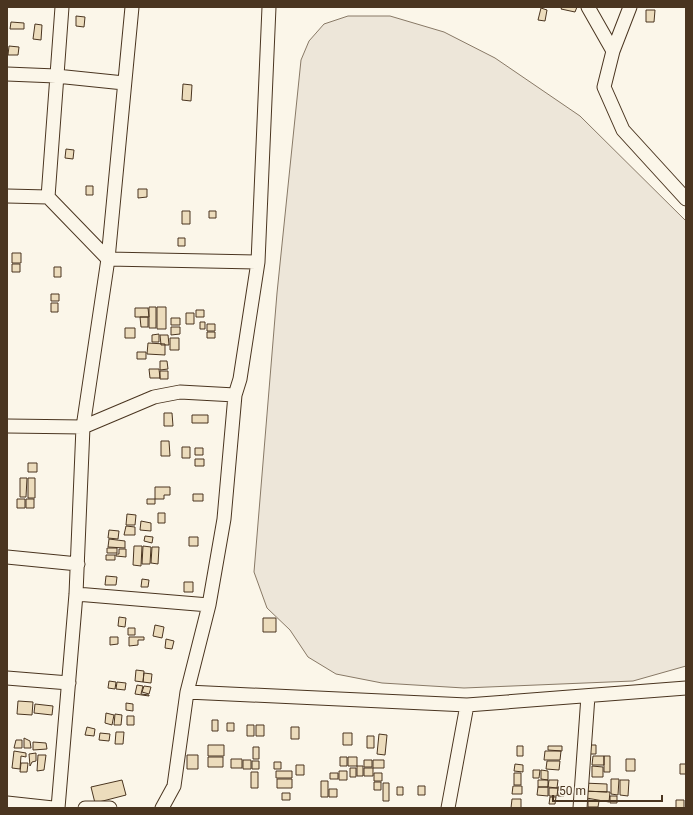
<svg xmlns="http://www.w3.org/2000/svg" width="693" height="815" font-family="Roboto,sans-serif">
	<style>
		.green { fill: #ede6d9; stroke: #887966 }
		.building { fill: #ecdcbc; stroke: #4a3520 }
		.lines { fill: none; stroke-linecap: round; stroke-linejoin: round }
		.minor-casing { stroke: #4a3520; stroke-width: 15 }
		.minor { stroke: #fbf6e9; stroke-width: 13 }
	</style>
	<rect width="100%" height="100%" fill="#fbf6e9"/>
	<path class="green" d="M348,16H390L444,32L495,58L580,116L686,221V666L633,681L464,688L382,683L336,674L308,657L290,630L267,608L254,572L277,293L301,60L309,41L324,24Z"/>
	<path class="building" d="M562,7H577L575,12L561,9Z
		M541,8L547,10L545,21L538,20Z
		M646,10H655L654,22H646Z
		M76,16L85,17L84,27L76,26Z
		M11,22L24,23V29H10Z
		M35,24L42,25L41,40L33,39Z
		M9,46L19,47L18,55H8Z
		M183,84L192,85L191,101L182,100Z
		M66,149L74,150L73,159L65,158Z
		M86,186H93V195H86Z
		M138,189H147V197L138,198Z
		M182,211H190V224H182Z
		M209,211H216V218H209Z
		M178,238H185V246H178Z
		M12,253H21V263H12Z
		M12,264H20V272H12Z
		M54,267H61V277H54Z
		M51,294H59V301H51Z
		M51,303H58V312H51Z
		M149,307H156V328H149Z
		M157,307H166V329H157Z
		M135,308H148L149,317H135Z
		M196,310H204V317H196Z
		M186,313H194V324H186Z
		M140,317H148V327H141Z
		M171,318H180V325H171Z
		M200,322H205V329H200Z
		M207,324H215V331H207Z
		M171,327H180V334L171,335Z
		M125,328H135V338H125Z
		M207,332H215V338H207Z
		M159,334V342H152V335Z
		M160,335H168L169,345H161Z
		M170,338H179V350H170Z
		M148,343L165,344V355L147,354Z
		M137,352H146V359H137Z
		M160,361H167L168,369L160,370Z
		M149,369H159L160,378H150Z
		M160,371H168V379H160Z
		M164,413H172L173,426H164Z
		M192,415H208V423H192Z
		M161,441H169L170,456H161Z
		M182,447H190V458H182Z
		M195,448H203V455H195Z
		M195,459H204V466H195Z
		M28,463H37V472H28Z
		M20,478H27L26,497H20Z
		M28,478H35V498H28Z
		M155,487H170V495H164V499H155Z
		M193,494H203V501H193Z
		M17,499H25V508H17Z
		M26,499H34V508H26Z
		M147,499H155V504H147Z
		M158,513H165V523H158Z
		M127,514L136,515L135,525H126Z
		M141,521L151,523V531L140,530Z
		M126,526L135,527V535H124Z
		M109,530L119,531L118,539L108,538Z
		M145,536L153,537L152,543L144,541Z
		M189,537H198V546H189Z
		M109,539L125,541V548L108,547Z
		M134,546H142L141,566L133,565Z
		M143,546L151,547L150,564H142Z
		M152,547H159L158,564L151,563Z
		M107,548H117V553H107Z
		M119,549H126V557L116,556V554H119Z
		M106,555H115V560H106Z
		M106,576L117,577L116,585H105Z
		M142,579L149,580L148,587H141Z
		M184,582H193V592H184Z
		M119,617L126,618L125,627L118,626Z
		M263,618H276V632H263Z
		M155,625L164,627L162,638L153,636Z
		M128,628H135V635H128Z
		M110,637H118V644L110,645Z
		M129,637H144V640H138V645L129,646Z
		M166,639L174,641L172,649L165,648Z
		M136,670L144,671L143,682L135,681Z
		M144,673L152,674L151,683L143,682Z
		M109,681L116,682L115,689L108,688Z
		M117,682L126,683L125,690L116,689Z
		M137,685L143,686L141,694L149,695V696L135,694Z
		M144,686L151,687L149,694L142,692Z
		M18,701L33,702L32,715L17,714Z
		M126,703L133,704V711L126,710Z
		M35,704L53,706L52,715L34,713Z
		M106,713L114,715L112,725L105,723Z
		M115,714L122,715L121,725H114Z
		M127,716H134V725H127Z
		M212,720H218V731H212Z
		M227,723H234V731H227Z
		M247,725H254V736H247Z
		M256,725H264V736H256Z
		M87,727L95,729L94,736L85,735Z
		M291,727H299V739H291Z
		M116,732H124L123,744H115Z
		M100,733L110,734L109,741L99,740Z
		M343,733H352V745H343Z
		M379,734L387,735L385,755L377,754Z
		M367,736H374V748H367Z
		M24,738L30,741L31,748H24Z
		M16,740H22V748H14Z
		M33,742L46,743L47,749L33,750Z
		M208,745H224V756H208Z
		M586,745H596V754H585Z
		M517,746H523V756H517Z
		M548,746H562V751L548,750Z
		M253,747H259V759H253Z
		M14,751L26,753V757L21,756L20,769L12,768Z
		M545,751H561L560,760H544Z
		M36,753V761L32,762L30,766L29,754Z
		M38,755H46L44,770L37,771Z
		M187,755H198V769H187Z
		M593,756H604V765H592Z
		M604,756H610V772H604Z
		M208,757H223V767H208Z
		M340,757H347V766H340Z
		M348,757H357V766H348Z
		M231,759H242V768H231Z
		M626,759H635V771H626Z
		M243,760H251V769H243Z
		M364,760H372V767H364Z
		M373,760H384V768H373Z
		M252,761H259V769H252Z
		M547,761H560L559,770L546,769Z
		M274,762H281V769H274Z
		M21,763H28L27,772H20Z
		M515,764L523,765V772L514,771Z
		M680,764H686V774H680Z
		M296,765H304V775H296Z
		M357,766H363V776H357Z
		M592,766L603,767V777H592Z
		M350,768H356V777H350Z
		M364,768H373V776H364Z
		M533,770H540L539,778H533Z
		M541,770L548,771V780L541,779Z
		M276,771H292V778H276Z
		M339,771H347V780H339Z
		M251,772H258V788H251Z
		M330,773H338V779H330Z
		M374,773H382V781H374Z
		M514,773H521V785H514Z
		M277,779H292V788H277Z
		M611,779H619L618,795L611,794Z
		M122,780L126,795L95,803L91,787Z
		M538,780H548V787H538Z
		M549,780H558L557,788L548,787Z
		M620,780H629L628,796L620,795Z
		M321,781H328V797H321Z
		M374,782H381V790H374Z
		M383,783H389V801H383Z
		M583,783L607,784V792L583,791Z
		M418,786H425V795H418Z
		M513,786H522V794H512Z
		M397,787H403V795H397Z
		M538,787H548V796L537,795Z
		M558,787H564V796H558Z
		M549,788H558L557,796H549Z
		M329,789H337V797H329Z
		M582,791L610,792L609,802L581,797Z
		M282,793H290V800H282Z
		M610,796H617V803H610Z
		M550,797H556L555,804H549Z
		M512,799H521V808H511Z
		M588,800L599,801L598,807H588Z
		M676,800H684V808H676Z"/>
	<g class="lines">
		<defs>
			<path id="minor" d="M132,7L108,259L258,262
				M588,7L613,51
				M630,7L613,51L604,87L623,130L686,199
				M7,74L56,76L124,83
				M7,196L48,197L108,259L83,427L76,594L58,808
				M48,197L62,7
				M7,426L83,427L154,397L180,392L235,395
				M7,557L78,564
				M76,594L209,605
				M7,678L69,683
				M187,692L467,705L686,688
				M7,803L53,808
				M85,808H110
				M162,808L174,786L187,692L209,605L224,519L235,395L240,379L258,262L269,7
				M448,808L467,705
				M580,808L588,696"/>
		</defs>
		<use href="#minor" class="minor-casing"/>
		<use href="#minor" class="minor"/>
	</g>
	<rect width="693" height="815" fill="none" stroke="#4a3520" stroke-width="16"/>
	<path d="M553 795v6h109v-6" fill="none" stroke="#4a3520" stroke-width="2"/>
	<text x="559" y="795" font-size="12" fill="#4a3520" stroke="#fbf6e9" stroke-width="3" paint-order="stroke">50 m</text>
</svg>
